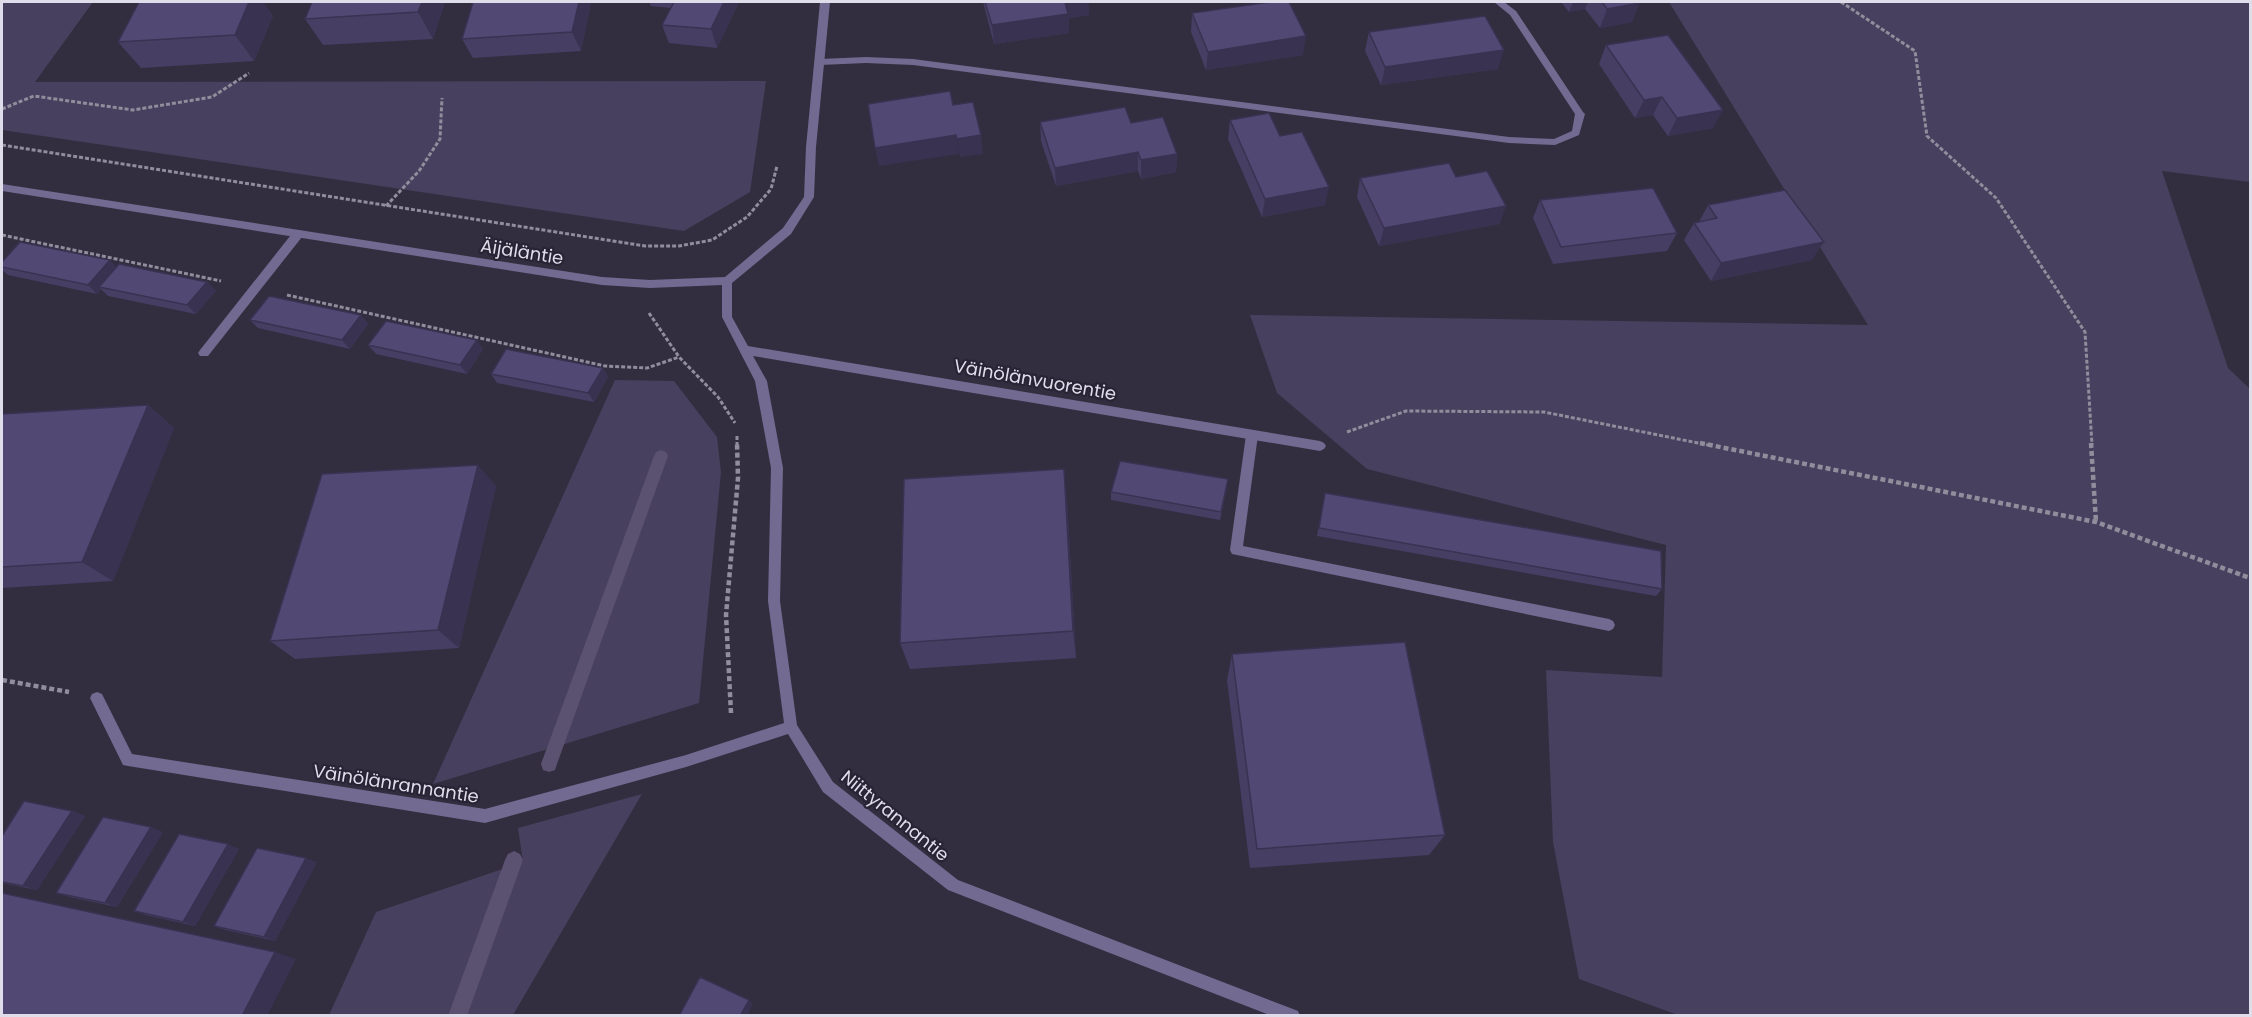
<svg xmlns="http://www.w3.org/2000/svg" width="2252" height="1017" font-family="Poppins,sans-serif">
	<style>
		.green { fill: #47405e }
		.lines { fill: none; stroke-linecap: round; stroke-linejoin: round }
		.stream { fill: #5b5271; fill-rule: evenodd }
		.path-far1 { stroke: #908d9c; stroke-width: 3; stroke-dasharray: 4 2; stroke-linecap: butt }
		.path { stroke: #908d9c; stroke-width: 4.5; stroke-dasharray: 5 3; stroke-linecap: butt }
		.service { fill: #726a90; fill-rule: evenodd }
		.minor { fill: #726a90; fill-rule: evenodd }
		.wall { fill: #473e64 }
		.shaded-wall { fill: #393251 }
		.building { fill: #524874; stroke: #393251; stroke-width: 1.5 }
		.labels { text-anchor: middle; stroke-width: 4.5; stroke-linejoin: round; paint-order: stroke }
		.street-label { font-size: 18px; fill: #dfdde9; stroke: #282436 }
	</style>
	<rect width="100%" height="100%" fill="#322e40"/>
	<path class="green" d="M2,2H93L35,82L766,81L750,192L684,231L2,130Z
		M1669,2H2250V182L2162,171L2228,368L2250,389V1015H1678L1579,979L1553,842L1546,670L1662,677L1666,545L1367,469L1277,393L1250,315L1868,325Z
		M615,380L674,381L717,437L721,472L699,703L433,784Z
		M642,794L513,1015H329L376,912L523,862L518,828Z"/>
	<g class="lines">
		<path class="stream" d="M661,450L666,452L668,456L557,764L555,770L549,772L543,770L541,764L654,456L656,452Z
			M514,851L520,854L523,860L467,1016H448L505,860L508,854Z"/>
		<path class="path-far1" d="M1841,2L1915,51L1927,136L1996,198L2085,332L2092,445
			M2,109L34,96L133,110L212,97L249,73
			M2,145L645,246H679L712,240L747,217L771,189L777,166
			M386,206L419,171L440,139L442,98
			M2,235L221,281
			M287,295L605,366L647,368L679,357
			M649,313L679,357L718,397L735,423
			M1347,432L1406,411L1544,412L1708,445
			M737,436V445"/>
		<path class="path" d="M1700,443L2096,522L2250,578
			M2091,443L2096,522
			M2,680L69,692
			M731,713L726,615L738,478L737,443"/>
		<path class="service" d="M1494,2H1504L1516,11L1583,112L1585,114L1579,135L1555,145L1509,143L913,65L866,63L820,65L815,62L820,59L866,57L913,59L1509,137L1554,139L1572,131L1575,114L1510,15Z
			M298,230L302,231L303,234L302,237L208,356H200L198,353L200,350L294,231Z
			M1252,430L1256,432L1258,435L1243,546L1609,619L1613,621L1615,625L1613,629L1609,631L1232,554L1230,550L1246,435L1248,432Z"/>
		<path class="minor" d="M820,2H830L816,147L814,197L791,234L732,283V317L748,346L1320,441L1324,443L1326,446L1324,449L1320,451L753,356L767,381L783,468L780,601L797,725L833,782L958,880L1293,1009L1298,1011L1300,1016H1272L948,890L823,792L788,734L686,767L485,823L128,766L123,765L92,702L90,698L92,694L97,692L102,694L132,754L485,809L686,755L784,723L768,601L771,468L755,381L722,317V285L650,288L602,285L2,191V184L602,277L650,280L725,277L783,228L804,197L806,147Z"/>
	</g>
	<path class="wall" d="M139,2H263L273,16L254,61L141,68L118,42Z
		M445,2L433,39L323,45L305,19Z
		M473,2H591L581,51L473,58L462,39Z
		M649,2H739L717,48L669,43L662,25L671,8L651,6Z
		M983,2H1088L1089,15L1069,18V33L994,44Z
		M1561,2H1639L1632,22L1600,28L1585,9L1569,12Z
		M1192,13L1303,55L1206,70L1191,32Z
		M1369,32L1498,69L1381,85L1365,51Z
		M1606,45L1713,128L1668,136L1653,115L1635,118L1599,64Z
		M1230,120L1280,136L1325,205L1262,217L1228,139Z
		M1040,122L1131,123L1177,154L1176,172L1141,179L1138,171L1056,186L1041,141Z
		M1456,177L1506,206L1499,224L1379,246L1357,197L1360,178Z
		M1540,200L1677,233L1667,251L1553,264L1533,218Z
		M1708,205L1812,260L1711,281L1684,240L1694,223L1699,222Z
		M2,262L117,267L207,282L216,291L196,314L108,296L101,289L97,294L8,275L2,270Z
		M361,315L368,324L350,349L258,328L250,320Z
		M368,345L483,349L467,374L376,354Z
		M603,368L608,377L594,402L497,383L491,374Z
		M148,405L174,428L113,581L2,588V414Z
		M496,486L459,648L295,659L270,641Z
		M1227,487L1220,520L1111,500V492Z
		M1325,493L1662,589L1656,596L1317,536Z
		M1067,501L1076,658L910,669L900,643Z
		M1232,654L1445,835L1429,855L1250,868L1227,680Z
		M72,811L85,816L37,890L2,883V836Z
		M163,832L117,907L70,897L56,893Z
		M239,849L195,926L146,915L134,911Z
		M317,862L275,941L226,930L214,926Z"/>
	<path class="shaded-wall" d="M249,2H263L273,16L254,61L235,35Z
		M422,2H445L433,39L418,12Z
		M579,2H591L581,51L572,32Z
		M724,2H739L717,48L711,29Z
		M1064,2H1088L1089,15L1069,18V33L994,44L992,25Z
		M1573,2H1588L1585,9L1569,12Z
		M1640,3L1632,22L1600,28L1607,9Z
		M1306,36L1303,55L1206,70L1208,52Z
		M1504,50L1498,69L1381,85L1385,67Z
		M1662,97L1653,115L1635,118L1644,100Z
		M1723,110L1713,128L1668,136L1677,118Z
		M956,135L959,154L879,166L875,148Z
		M981,135L983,154L960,157L957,139Z
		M1138,152V171L1056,186L1055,168Z
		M1177,154L1176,172L1141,179V160Z
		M1329,187L1325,205L1262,217L1265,199Z
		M1506,206L1499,224L1379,246L1384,228Z
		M1824,242L1812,260L1711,281L1721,263Z
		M110,260L119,270L99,287L101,289L97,294L88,285Z
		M207,282L216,291L196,314L187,305Z
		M361,315L368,324L350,349L342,340Z
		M477,340L483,349L467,374L460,365Z
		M603,368L608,377L594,402L588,393Z
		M148,405L174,428L113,581L82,562Z
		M478,465L496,486L459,648L438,630Z
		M1064,469L1067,501L1076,658L1073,631Z
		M72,811L85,816L37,890L23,886Z
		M151,827L163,832L117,907L105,903Z
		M228,844L239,849L195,926L183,922Z
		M306,858L317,862L275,941L264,937Z
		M275,952L296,959L267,1016H242Z
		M749,1000L753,1003L747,1016H740Z"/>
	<path class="building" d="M139,2H249L235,35L118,42Z
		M312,2H422L418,12L305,19Z
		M473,2H579L572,32L462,39Z
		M674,2H724L711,29L662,25Z
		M985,2H1065L1068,14L992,25Z
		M1270,2H1289L1306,36L1208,52L1192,13Z
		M1602,2H1639L1640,3L1607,9Z
		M1485,16L1504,50L1385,67L1369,32Z
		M1668,35L1723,110L1677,118L1662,97L1644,100L1606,45Z
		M950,91L953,105L973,102L981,135L957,139L956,135L875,148L868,104Z
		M1125,107L1131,123L1163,117L1177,154L1141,160L1138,152L1055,168L1040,122Z
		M1269,113L1280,136L1302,132L1329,187L1265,199L1230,120Z
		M1449,163L1456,177L1487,171L1506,206L1384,228L1360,178Z
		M1653,188L1677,233L1561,247L1540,200Z
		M1785,190L1824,242L1721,263L1694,223L1717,218L1708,205Z
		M20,242L110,260L88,285L2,267V262Z
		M119,264L207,282L187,305L99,287Z
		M269,296L361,315L342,340L250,320Z
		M386,321L477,340L460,365L368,345Z
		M506,349L603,368L588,393L491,374Z
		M148,405L82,562L2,567V414Z
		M1120,461L1228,479L1221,512L1111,492Z
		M478,465L438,630L270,641L322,474Z
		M1064,469L1073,631L900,643L904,479Z
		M1325,493L1661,551L1662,589L1319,528Z
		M1405,642L1445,835L1257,849L1232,654Z
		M24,801L72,811L23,886L2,882V836Z
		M103,817L151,827L105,903L56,893Z
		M179,834L228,844L183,922L134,911Z
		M257,848L306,858L264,937L214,926Z
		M2,893L275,952L242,1016H2Z
		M700,977L749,1000L740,1016H679Z"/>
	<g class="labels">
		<g class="street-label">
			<text transform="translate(522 252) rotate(9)" y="6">Äijäläntie</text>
			<text transform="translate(1035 380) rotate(10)" y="6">Väinölänvuorentie</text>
			<text transform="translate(396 784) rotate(9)" y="6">Väinölänrannantie</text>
			<text transform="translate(895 816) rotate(39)" y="6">Niittyrannantie</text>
		</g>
	</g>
	<rect width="2252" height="1017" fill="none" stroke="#dfdde9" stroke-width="6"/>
</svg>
